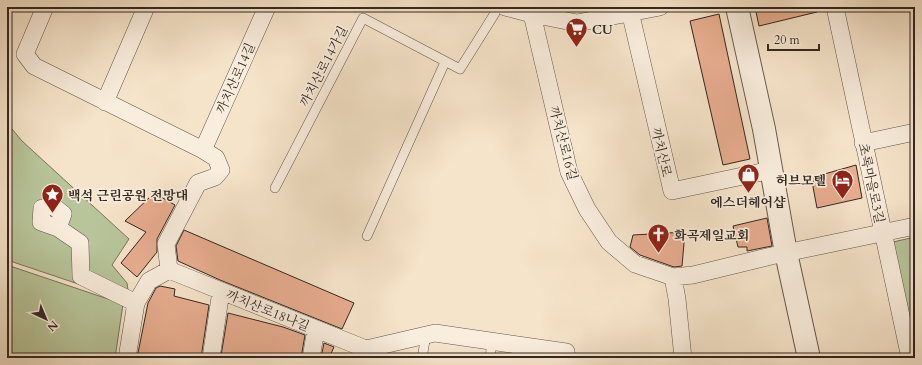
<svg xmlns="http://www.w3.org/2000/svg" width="922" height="365" font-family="Cardo,'Noto Serif KR',serif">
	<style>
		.green { fill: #b8c59a; stroke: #75765e }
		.building { fill: #e7ad8f; stroke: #322721 }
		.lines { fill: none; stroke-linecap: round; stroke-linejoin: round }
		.service-casing { stroke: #63564b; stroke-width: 10 }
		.minor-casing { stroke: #63564b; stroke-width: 18 }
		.tertiary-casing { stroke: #63564b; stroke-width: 24 }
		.service { stroke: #f9eddd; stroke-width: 9 }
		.minor { stroke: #f9eddd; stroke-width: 17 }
		.tertiary { stroke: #f9eddd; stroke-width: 22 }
		.labels { text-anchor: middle; stroke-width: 3.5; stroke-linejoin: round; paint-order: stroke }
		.poi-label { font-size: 13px; font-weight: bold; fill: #322721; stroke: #f9eddd; text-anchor: start }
		.street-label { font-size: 13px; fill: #322721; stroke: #f9eddd }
	</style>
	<rect width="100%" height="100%" fill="#f6e4ca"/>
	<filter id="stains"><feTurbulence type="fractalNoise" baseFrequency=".005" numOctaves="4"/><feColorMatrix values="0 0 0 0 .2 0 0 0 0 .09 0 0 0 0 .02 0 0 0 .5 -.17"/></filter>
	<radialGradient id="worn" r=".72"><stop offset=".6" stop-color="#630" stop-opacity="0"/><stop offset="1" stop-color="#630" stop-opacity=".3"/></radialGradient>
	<path class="green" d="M7,123L22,141L129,239L112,265L127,283L128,290L120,298L7,260Z
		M915,237V328L912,329L893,242Z
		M7,265L123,304L115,358H7Z"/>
	<path class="building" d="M755,7H816L817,12L759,26Z
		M719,14L750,159L723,165L690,21Z
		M856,165L862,198L817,208L813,187L814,177Z
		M154,193L175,205L157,239V252L137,277L121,263L146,232L125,221Z
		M767,218L772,246L747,251V247H738L733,226Z
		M184,230L354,303L342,329L220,280L178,261L176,246Z
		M685,232L682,266L674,267L640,255L630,247L633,235Z
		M160,286L175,289L174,296L209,305L201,358H137L148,303L156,288Z
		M228,313L283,327L305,335L301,358H232L221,356Z
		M324,343L334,347L329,358H321Z"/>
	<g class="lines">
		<defs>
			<path id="service" d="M275,188L363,18L460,69L495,13L496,7
				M367,236L445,62
				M422,358L426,335
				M490,358L492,341"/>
			<path id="minor" d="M45,7L25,54L34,66L203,150L216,158L221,170L215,177L198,183L166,244L169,270
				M505,7L532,14L577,23L660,7
				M629,7L672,191L771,170
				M835,7L910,358
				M532,14L569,172L587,209L609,242L635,264L673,277L693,275L771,256L915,226
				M105,102L146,7
				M863,143L915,132
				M203,150L267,7
				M58,228L41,222L42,208L53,206L63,214L58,228L80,243L81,276L136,303
				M169,270L366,349L435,333L566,352L567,358
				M673,277L677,299L683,358
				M127,358L136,303L149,281L169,270
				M211,358L221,291
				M311,358L316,329"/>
			<path id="tertiary" d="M737,7L764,129L786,253L809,358"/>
		</defs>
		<use href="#service" class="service-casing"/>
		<use href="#minor" class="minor-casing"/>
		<use href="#tertiary" class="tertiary-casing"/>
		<use href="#service" class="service"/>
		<use href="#minor" class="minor"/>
		<use href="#tertiary" class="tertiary"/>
	</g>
	<defs>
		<symbol id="supermarket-pin" viewBox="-11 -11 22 30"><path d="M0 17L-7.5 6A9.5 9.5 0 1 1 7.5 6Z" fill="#8f2418" stroke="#f9eddd"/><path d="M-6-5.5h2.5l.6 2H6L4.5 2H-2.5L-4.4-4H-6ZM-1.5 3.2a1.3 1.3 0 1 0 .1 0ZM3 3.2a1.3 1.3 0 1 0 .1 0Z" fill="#fff"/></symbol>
		<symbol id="shop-pin" viewBox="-11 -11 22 30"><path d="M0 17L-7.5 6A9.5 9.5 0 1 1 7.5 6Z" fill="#8f2418" stroke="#f9eddd"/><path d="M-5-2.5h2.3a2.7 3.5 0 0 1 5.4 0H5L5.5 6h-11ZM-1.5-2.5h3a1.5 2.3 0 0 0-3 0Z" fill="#fff"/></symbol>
		<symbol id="hotel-pin" viewBox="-11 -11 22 30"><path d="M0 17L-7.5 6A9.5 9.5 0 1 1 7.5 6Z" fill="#8f2418" stroke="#f9eddd"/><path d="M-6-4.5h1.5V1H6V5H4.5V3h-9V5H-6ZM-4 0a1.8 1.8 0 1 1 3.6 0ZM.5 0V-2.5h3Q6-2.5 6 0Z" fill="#fff"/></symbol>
		<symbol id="sight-pin" viewBox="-11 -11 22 30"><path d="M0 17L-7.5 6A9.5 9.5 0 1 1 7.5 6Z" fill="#8f2418" stroke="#f9eddd"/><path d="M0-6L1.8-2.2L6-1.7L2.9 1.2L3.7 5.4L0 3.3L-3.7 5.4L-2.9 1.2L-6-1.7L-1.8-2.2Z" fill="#fff"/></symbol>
		<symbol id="church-pin" viewBox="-11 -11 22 30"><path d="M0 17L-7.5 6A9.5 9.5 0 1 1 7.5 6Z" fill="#8f2418" stroke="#f9eddd"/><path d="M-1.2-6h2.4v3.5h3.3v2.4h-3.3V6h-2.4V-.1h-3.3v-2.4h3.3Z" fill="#fff"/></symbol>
	</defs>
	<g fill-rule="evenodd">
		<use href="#supermarket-pin" x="564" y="16" width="25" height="34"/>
		<use href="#shop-pin" x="736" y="162" width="25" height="34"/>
		<use href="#hotel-pin" x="830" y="168" width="25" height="34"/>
		<use href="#sight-pin" x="40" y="182" width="25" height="34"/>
		<use href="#church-pin" x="646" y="222" width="25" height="34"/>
	</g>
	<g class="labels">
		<g class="poi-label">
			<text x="592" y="34">CU</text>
			<text x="826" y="185" text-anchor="end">허브모텔</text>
			<text x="68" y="200">백석 근린공원 전망대</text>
			<text x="748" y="207" text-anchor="middle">에스더헤어샵</text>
			<text x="674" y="240">화곡제일교회</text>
		</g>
		<g class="street-label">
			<text transform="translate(323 66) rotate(-63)" y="5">까치산로14가길</text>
			<text transform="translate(235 78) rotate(-66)" y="5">까치산로14길</text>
			<text transform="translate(564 143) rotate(75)" y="5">까치산로16길</text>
			<text transform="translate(662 152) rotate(77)" y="5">까치산로</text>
			<text transform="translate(872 183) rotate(78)" y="5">초록마을로3길</text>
			<text transform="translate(268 310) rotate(22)" y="5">까치산로18나길</text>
		</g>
	</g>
	<rect width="922" height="365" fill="none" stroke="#f6e4ca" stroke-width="24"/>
	<rect x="8" y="8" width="906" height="349" fill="none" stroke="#322721" stroke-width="2"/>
	<rect x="12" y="12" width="898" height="341" fill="none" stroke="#322721"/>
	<g transform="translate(46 319) rotate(136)" stroke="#f9eddd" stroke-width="3" paint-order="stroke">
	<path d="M0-3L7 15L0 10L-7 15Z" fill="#322721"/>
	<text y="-6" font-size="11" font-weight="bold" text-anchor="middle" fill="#322721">N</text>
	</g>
	<path d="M768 44v6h51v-6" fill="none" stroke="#322721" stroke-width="2"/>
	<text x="774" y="44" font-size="12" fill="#322721" stroke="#f9eddd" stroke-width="3" paint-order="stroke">20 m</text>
	<rect width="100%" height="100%" filter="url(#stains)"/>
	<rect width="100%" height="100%" fill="url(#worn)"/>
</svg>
